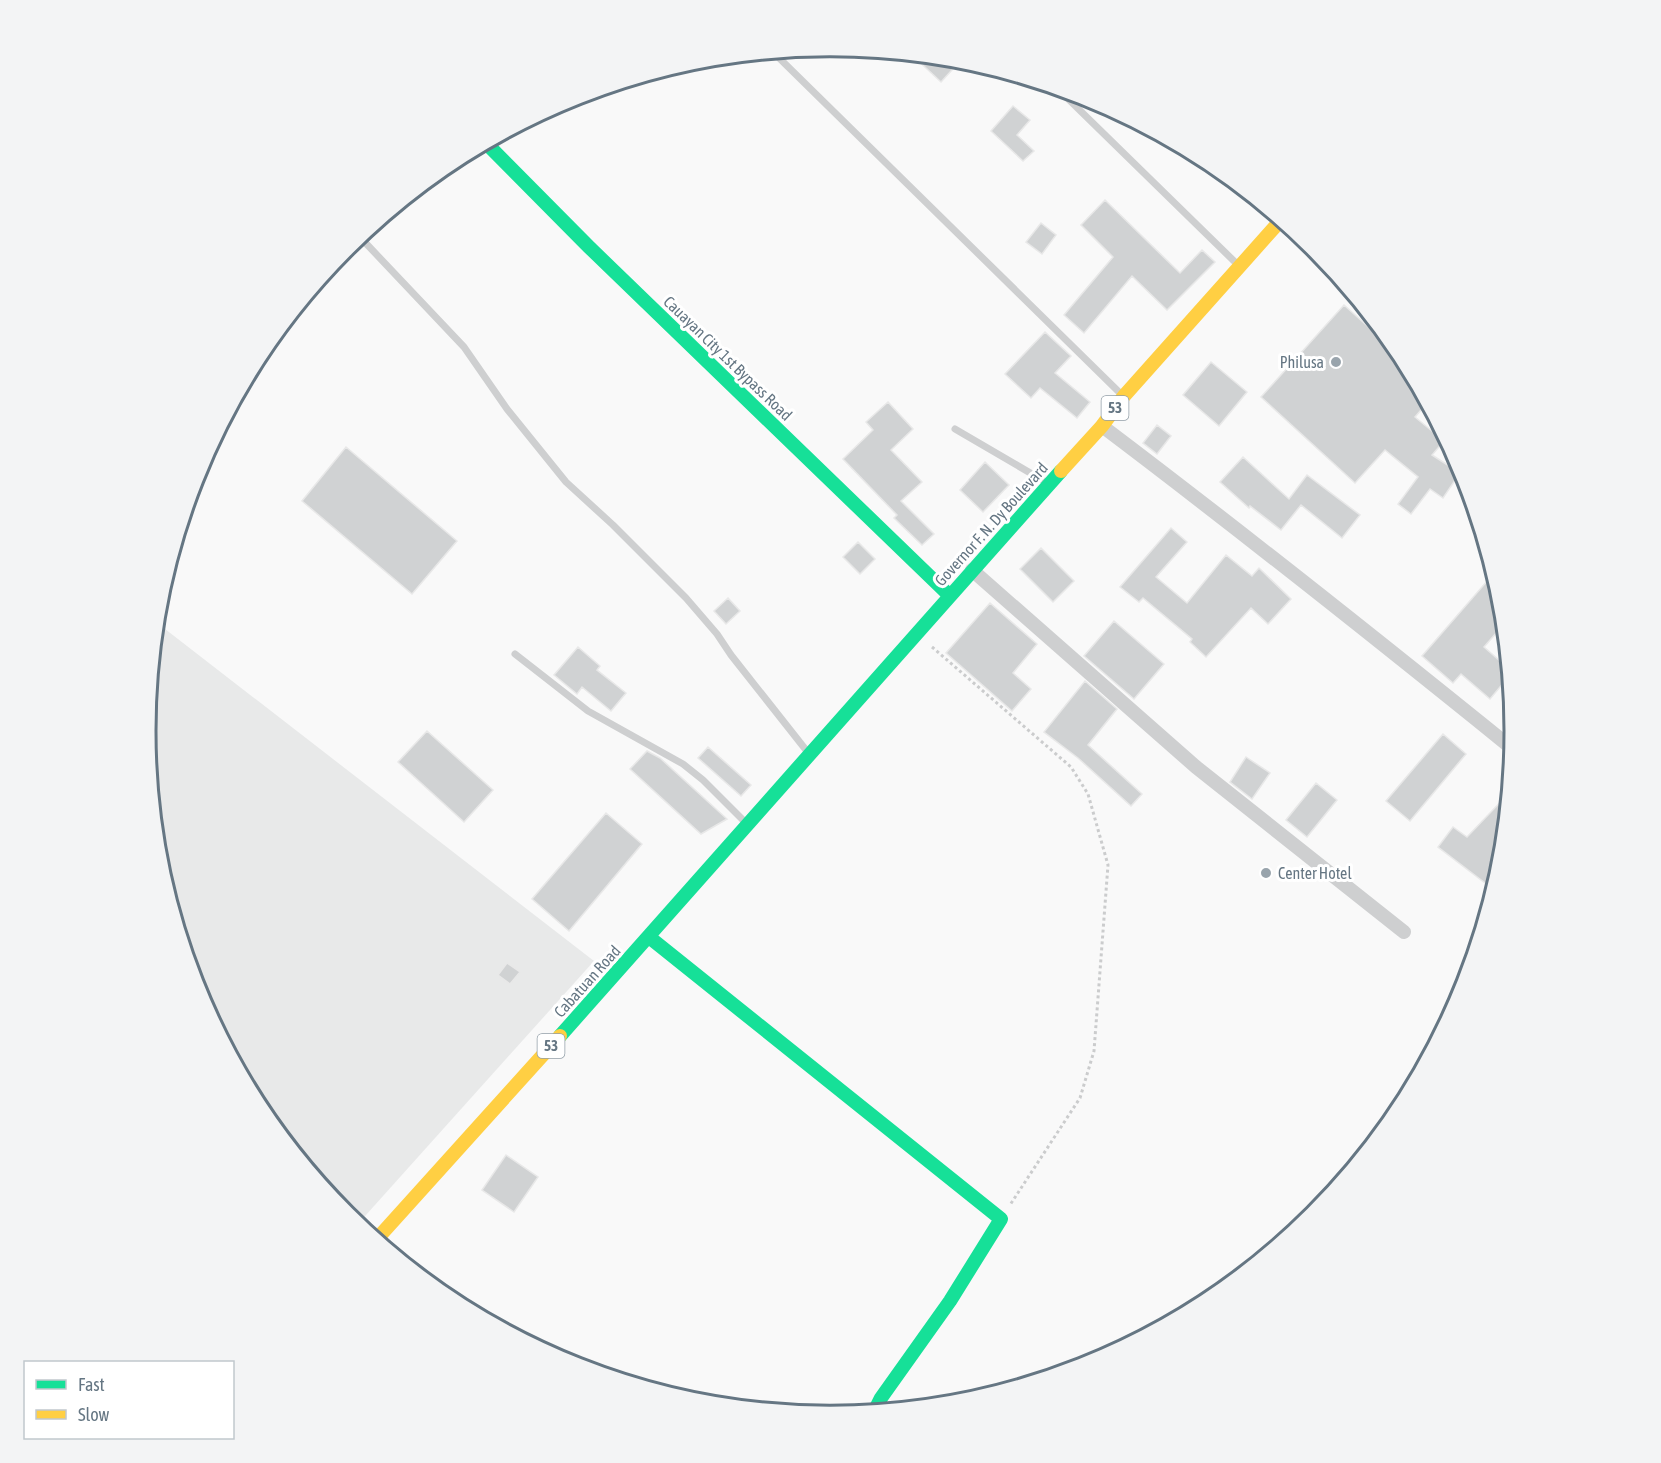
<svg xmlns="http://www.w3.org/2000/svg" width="1661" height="1463" font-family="'Asap Condensed',sans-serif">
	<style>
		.built { fill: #e8e9e9 }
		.building { fill: #d0d2d3; stroke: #e8e8e8; stroke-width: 1.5 }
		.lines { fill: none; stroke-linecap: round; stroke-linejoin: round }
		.path { stroke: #cbcccd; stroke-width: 3; stroke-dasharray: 3 3; stroke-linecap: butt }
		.lane { stroke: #cecfd0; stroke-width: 7 }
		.street { stroke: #cecfd0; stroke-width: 14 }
		.fast { stroke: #16e098; stroke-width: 14 }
		.slow { stroke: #ffcf43; stroke-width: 14 }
		.poi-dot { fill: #99a4ac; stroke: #fff; stroke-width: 2 }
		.labels { text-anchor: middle; stroke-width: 6; stroke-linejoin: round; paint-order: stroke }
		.shield { fill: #fff; stroke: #939fa8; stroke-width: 1.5 }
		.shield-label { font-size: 15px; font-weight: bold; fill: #657683 }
		.street-label { font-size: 16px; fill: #657683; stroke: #fff }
		.poi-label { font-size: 16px; fill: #657683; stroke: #fff; text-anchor: end }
		.rim { fill: none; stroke: #657683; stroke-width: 3 }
	</style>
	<rect width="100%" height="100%" fill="#f9f9f9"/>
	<path class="built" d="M156,622L594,961L357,1225L346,1216L261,1112L198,993L159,865L146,731Z"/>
	<path class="building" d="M912,55L940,57L962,59L941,82Z
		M1013,106L1030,120L1017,135L1034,151L1023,161L991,131Z
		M1105,200L1180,273L1202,250L1215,262L1167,310L1132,276L1084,333L1064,315L1113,257L1081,225Z
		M1041,223L1056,235L1042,254L1026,242Z
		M1344,305L1393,349L1396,346L1400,351L1428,402L1415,417L1444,441L1432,455L1460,473L1443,498L1430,489L1411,514L1398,504L1418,477L1385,450L1355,483L1261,397Z
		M1045,332L1071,356L1055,373L1090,402L1077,418L1040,388L1031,398L1005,374Z
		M1211,362L1247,392L1219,426L1183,395Z
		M888,402L913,429L891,450L922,482L901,501L934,534L922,545L894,518L897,515L843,459L873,430L866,422Z
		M1157,425L1171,436L1157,454L1143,443Z
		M346,447L457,541L412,594L302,501Z
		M1243,457L1289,499L1307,475L1360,515L1342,538L1301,505L1281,530L1250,506L1249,508L1220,482Z
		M985,462L1009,485L983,512L960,490Z
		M1171,528L1187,542L1156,577L1187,603L1226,555L1252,576L1259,568L1291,599L1268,624L1251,608L1206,657L1190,642L1192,639L1143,598L1139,602L1120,587Z
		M858,542L875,559L860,574L843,557Z
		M1041,548L1074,581L1053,602L1020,569Z
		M1495,572L1502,598L1505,623L1484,647L1509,669L1510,675L1490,699L1461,674L1453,683L1422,656Z
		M728,598L740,611L726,624L714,611Z
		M990,603L1037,644L1013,673L1031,689L1012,711L946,653Z
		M1114,621L1164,664L1134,699L1084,656Z
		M578,647L600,666L597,670L626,693L611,711L582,687L577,694L554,675Z
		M1085,681L1117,709L1088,745L1142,794L1131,806L1078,758L1044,732Z
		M427,731L493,790L464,822L398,762Z
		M1443,734L1466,754L1410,821L1386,801Z
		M708,747L751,785L741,796L698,758Z
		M647,751L660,758L727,819L701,834L630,769Z
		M1246,757L1270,773L1252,799L1230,782Z
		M1316,783L1337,800L1307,837L1286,820Z
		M1510,792L1502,865L1500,872L1489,886L1438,847L1453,827L1467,837Z
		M606,813L642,844L569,931L532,899Z
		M507,963L520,972L510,984L498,975Z
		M506,1155L538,1177L514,1212L482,1190Z"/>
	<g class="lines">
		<path class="path" d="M932,647L1071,767L1088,794L1108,865L1094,1051L1080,1098L1010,1205"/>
		<path class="lane" d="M773,52L1120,393
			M1057,88L1236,263
			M359,236L464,347L507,409L566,482L613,525L686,598L717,634L731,655L806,750
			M955,429L1044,481
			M515,654L588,711L683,764L703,780L744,821"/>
		<path class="street" d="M1102,426C1241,531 1378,640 1514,750
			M972,570L1196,767L1404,932"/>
		<path class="fast" d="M486,143L589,247L949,595
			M649,937L1001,1219L950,1301L881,1398L874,1412
			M560,1036L1061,471"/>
		<path class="slow" d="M1061,471L1102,426L1124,396L1281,220
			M376,1240L560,1036"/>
	</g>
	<g class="poi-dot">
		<circle cx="1336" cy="362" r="6"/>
		<circle cx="1266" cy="873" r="6"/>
	</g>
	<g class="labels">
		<g class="shield">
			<rect x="1101.5" y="396" width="27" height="24" rx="4.5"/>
			<rect x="537.5" y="1034" width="27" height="24" rx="4.5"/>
		</g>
		<g class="shield-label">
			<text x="1115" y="413">53</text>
			<text x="551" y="1051">53</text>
		</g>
		<g class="street-label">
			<text transform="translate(728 358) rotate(44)" y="6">Cauayan City 1st Bypass Road</text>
			<text transform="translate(991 524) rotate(-48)" y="6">Governor F. N. Dy Boulevard</text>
			<text transform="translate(587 981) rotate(-48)" y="6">Cabatuan Road</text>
		</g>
		<g class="poi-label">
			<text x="1324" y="368">Philusa</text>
			<text x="1278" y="879" text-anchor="start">Center Hotel</text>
		</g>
	</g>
	<path d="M0 0H1661V1463H0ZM156 731a674 674 0 1 1 1348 0a674 674 0 1 1-1348 0Z" fill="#f3f4f5" fill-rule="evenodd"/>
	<path class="rim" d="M156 731a674 674 0 1 1 1348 0a674 674 0 1 1-1348 0Z"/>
	<rect x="24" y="1361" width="210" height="78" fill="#ffffff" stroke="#c1c8cd" stroke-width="1.5"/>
	<rect x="36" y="1380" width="30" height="9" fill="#16e098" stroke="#c1c8cd" stroke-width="1.5"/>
	<text x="78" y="1391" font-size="18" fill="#657683">Fast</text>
	<rect x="36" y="1410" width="30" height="9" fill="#ffcf43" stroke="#c1c8cd" stroke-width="1.5"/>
	<text x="78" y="1421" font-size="18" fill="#657683">Slow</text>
</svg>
